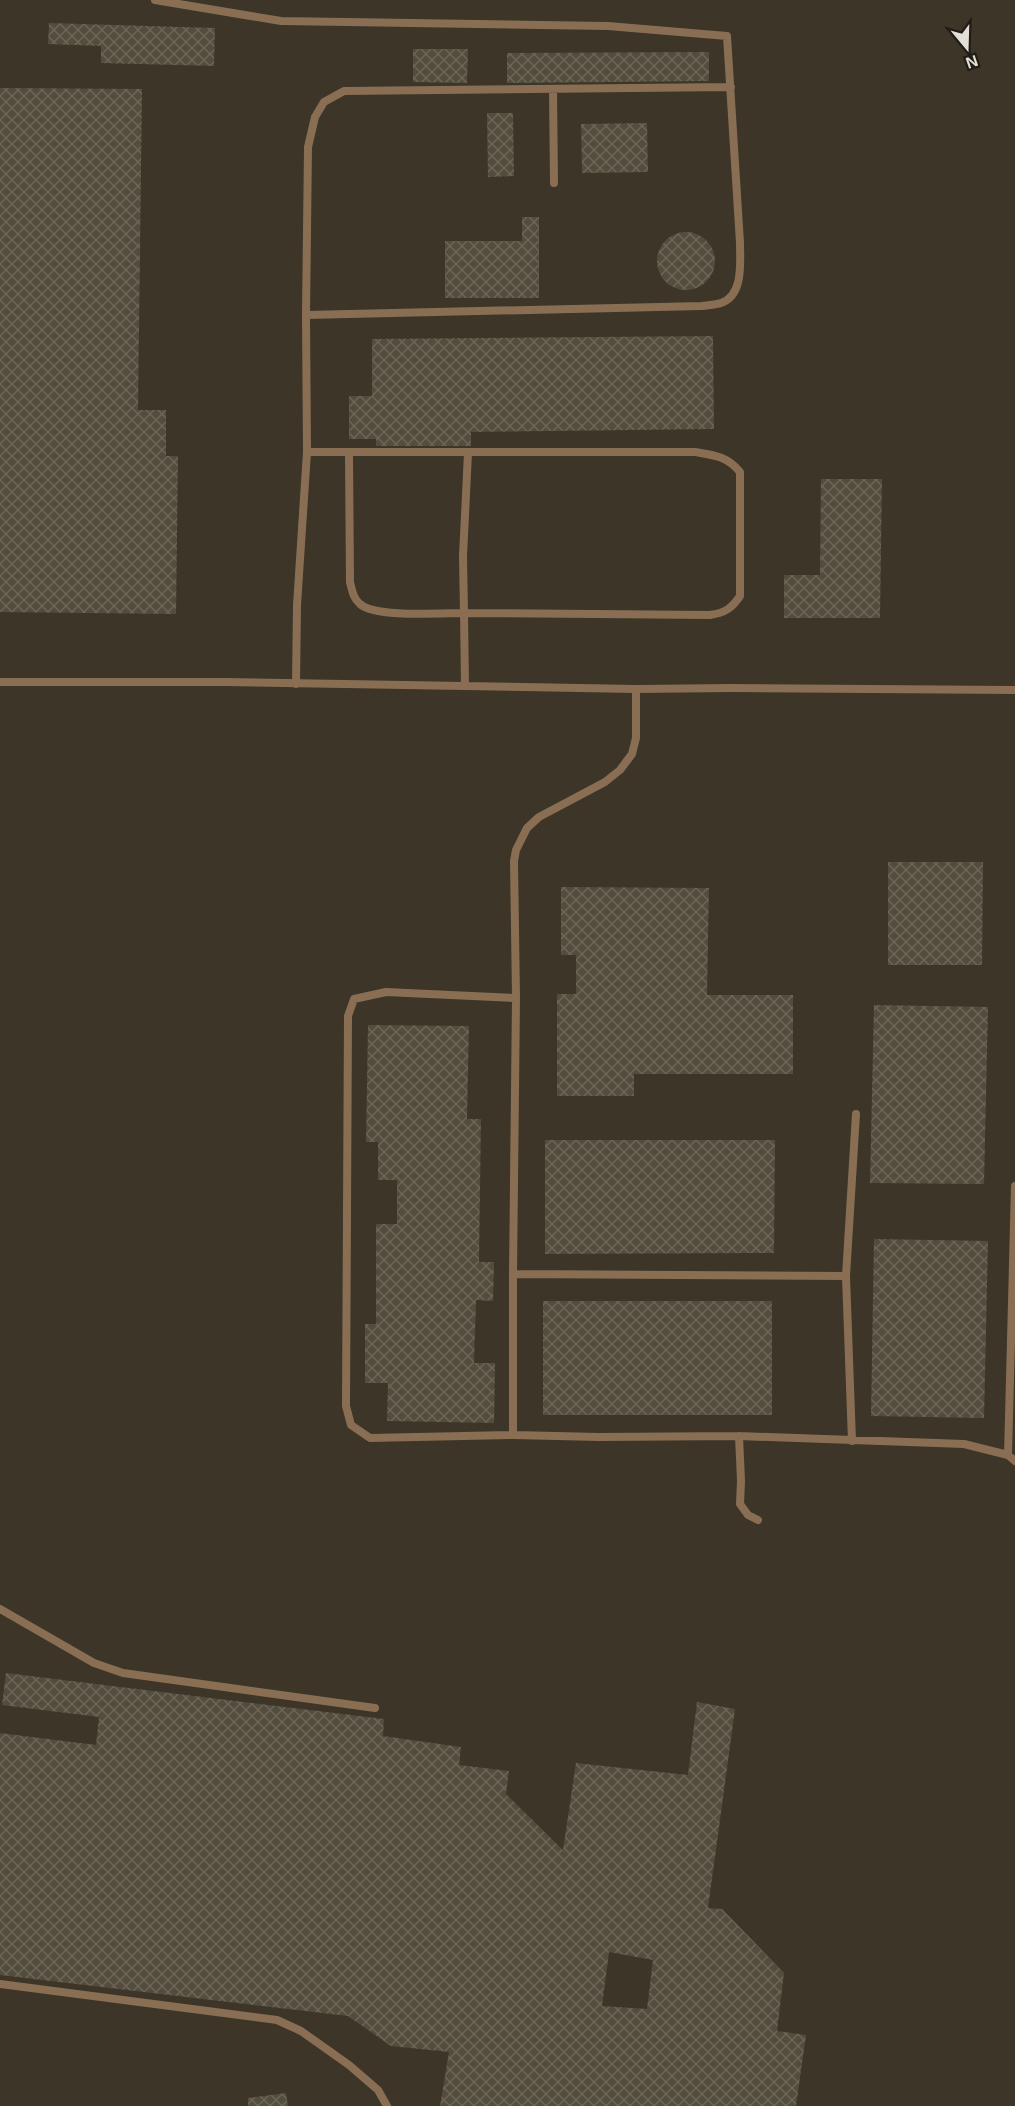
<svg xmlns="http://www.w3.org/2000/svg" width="1015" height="2106" font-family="Arial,sans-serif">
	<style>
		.building { fill: url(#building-cross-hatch); fill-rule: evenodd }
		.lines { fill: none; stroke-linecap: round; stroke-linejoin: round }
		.service { stroke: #896e54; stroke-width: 8 }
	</style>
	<defs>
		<pattern id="building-cross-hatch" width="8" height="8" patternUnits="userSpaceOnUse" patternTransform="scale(1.5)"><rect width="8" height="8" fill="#534d3e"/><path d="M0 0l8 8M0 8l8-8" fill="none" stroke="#6c6659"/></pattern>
	</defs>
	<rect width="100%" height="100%" fill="#3c3528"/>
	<path class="building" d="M49,23L215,28L214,66L101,63V46L48,44Z
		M413,49H468L467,83L413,82Z
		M709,52V81L507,83V53Z
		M0,88L142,89L138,410H166V456H178L176,614L0,612Z
		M487,113H513L514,176L488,177Z
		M647,123L648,172L582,173L581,124Z
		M522,217H539V298H445V241H522Z
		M657 261a29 29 0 1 1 58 0a29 29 0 1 1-58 0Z
		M713,336L714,429L471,432V446H376V439H349V396H372V339Z
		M821,479H882L880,618H784V575H820Z
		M888,862H983L982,965H888Z
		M561,887L709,888L707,995H793V1074H634V1096H557V994H576V955H561Z
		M874,1005L988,1007L984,1184L870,1183Z
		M368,1025L469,1026L467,1119H481L479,1262H494L493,1301L476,1300L474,1363H495L494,1423L387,1421L388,1383H365V1324H376V1224H397V1180H378V1142H366Z
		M545,1140H775L774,1253L545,1254Z
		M874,1239L988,1241L984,1418L871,1416Z
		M543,1301H772V1415H543Z
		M6,1673L384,1719L383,1736L461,1747L459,1765L509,1771L506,1794L563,1850L576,1763L688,1775L697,1702L735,1709L708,1908L722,1909L784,1973L777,2031L806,2035L796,2106H440L449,2052L391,2046L348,2016L0,1975V1733L96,1745L99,1717L2,1705ZM609,1952L653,1960L647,2009L602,2006Z
		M286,2093L288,2106H248V2098Z"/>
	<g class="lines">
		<path class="service" d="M155,0L281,21L608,26L727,36L740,243C740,262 744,295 721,303C715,305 708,305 702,306L306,315
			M553,90L554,183
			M307,452H695C713,455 727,456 740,472V596C732,608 725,613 710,615L464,613L465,686
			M349,453L350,582C352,590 353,598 360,604C375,618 441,613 464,613L463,556L468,453
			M0,682H225L636,689L730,688L1015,690
			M296,684L297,605L307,452L306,315L308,147L315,117L324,102L344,91L731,87
			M516,998L386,992L354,999L348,1016L346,1406L351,1425L370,1438L513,1435L599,1437L739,1436L964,1444L1008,1455L1015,1461
			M513,1274L846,1276
			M513,1435V1274L516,998L514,861L516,850L527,828L539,817L605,782L620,770L632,754L636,738V689
			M739,1436L741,1481L740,1504L748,1515L758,1520
			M852,1441L846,1276L856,1114
			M1008,1455L1015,1186
			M0,1609L94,1663L123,1673L375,1708
			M0,1984L277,2020L301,2031L349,2065L378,2090L387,2106"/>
	</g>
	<g transform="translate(967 48) rotate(161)" stroke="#201d17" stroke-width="4.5" paint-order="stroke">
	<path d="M0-4.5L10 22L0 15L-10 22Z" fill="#e3dfd7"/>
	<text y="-9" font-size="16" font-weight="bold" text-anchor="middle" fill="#e3dfd7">N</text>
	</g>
</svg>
